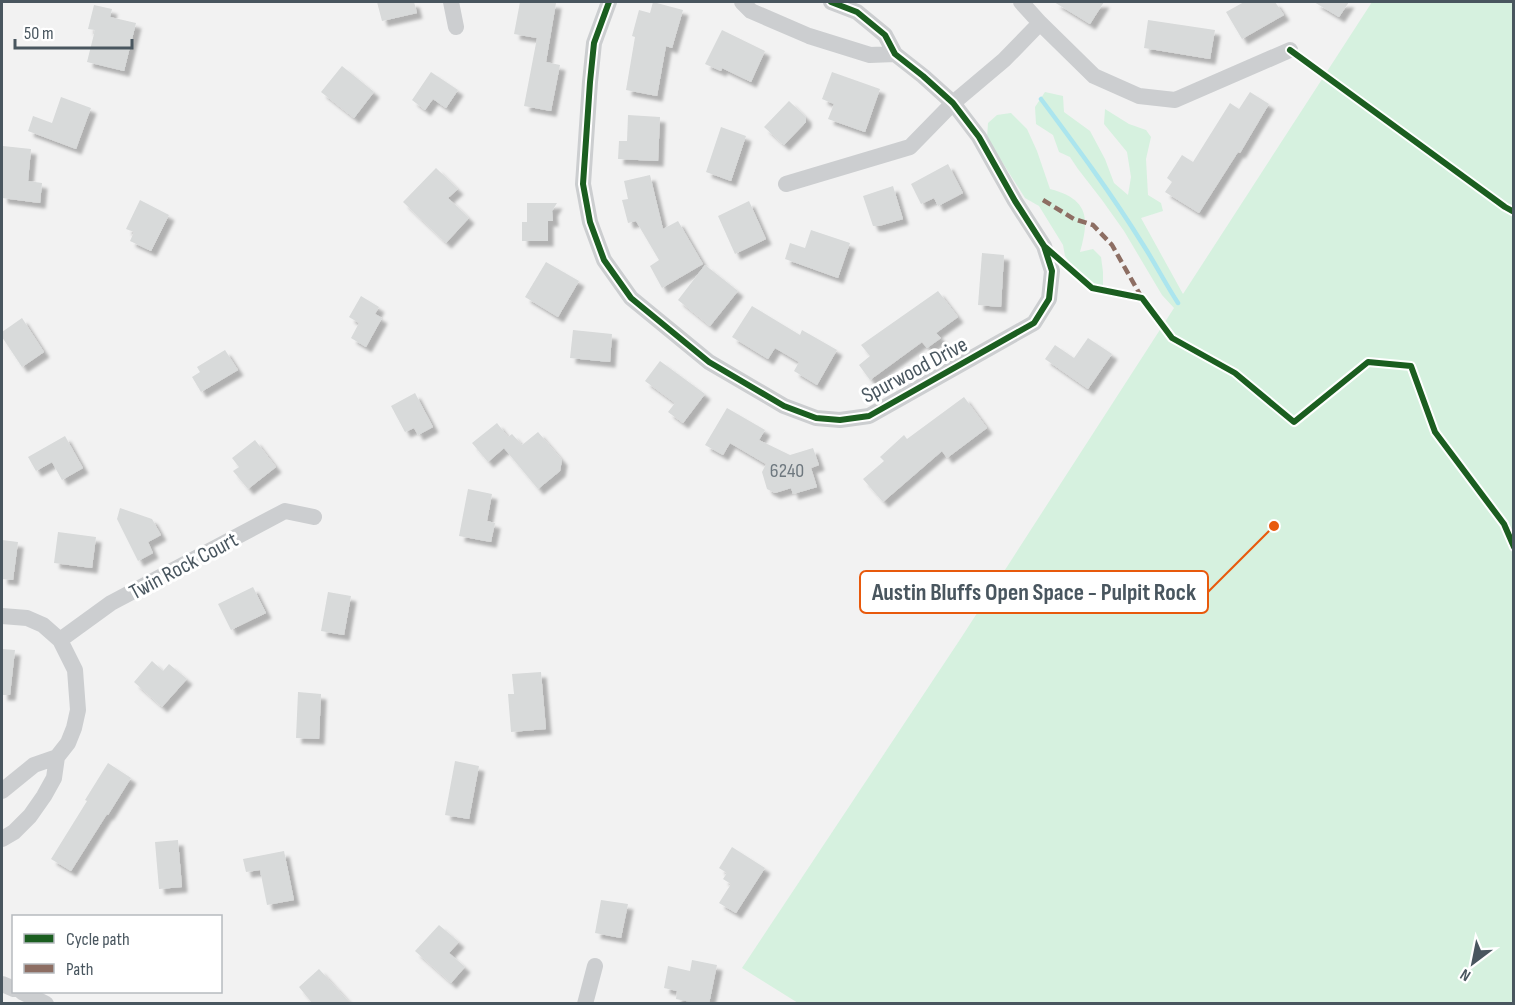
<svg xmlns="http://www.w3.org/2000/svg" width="1515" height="1005" font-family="'Sofia Sans Condensed',sans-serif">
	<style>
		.green { fill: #d6f1df }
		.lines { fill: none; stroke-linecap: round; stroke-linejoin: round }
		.stream { stroke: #abe5ee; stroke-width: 4.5 }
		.building { fill: #d8dada; filter: url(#shadow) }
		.minor { stroke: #ccced0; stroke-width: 16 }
		.quiet { stroke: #8d6e63; stroke-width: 4.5; stroke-dasharray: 9 4.5; stroke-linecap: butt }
		.cycleway-casing { stroke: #fff; stroke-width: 10 }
		.cycleway { stroke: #1b5e20; stroke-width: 6 }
		.labels { text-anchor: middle; stroke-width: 6; stroke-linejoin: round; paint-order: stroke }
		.number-label { font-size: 20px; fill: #6e787f }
		.street-label { font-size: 22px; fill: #49565f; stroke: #fff }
		.leader { fill: none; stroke: #e8590c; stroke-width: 2 }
		.callout-dot { fill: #e8590c; stroke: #fff; stroke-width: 2 }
		.callout { fill: #fff; stroke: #e8590c; stroke-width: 2 }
		.callout-label { font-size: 24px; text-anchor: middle; font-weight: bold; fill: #49565f }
	</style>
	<defs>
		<filter id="shadow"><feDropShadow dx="5.5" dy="5.5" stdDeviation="1.5" flood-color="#0004"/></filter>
	</defs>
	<rect width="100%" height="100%" fill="#f2f2f2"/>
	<path class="green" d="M1372,2H1513V1003H798L742,968L961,638L1174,308L1162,295L1124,231L1102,200L1078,169L1070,157L1059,152L1053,135L1036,124L1035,107L1045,92L1063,96L1064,112L1090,131L1105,159L1114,183L1128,195L1131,177L1127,152L1104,124L1105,109L1129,124L1146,130L1151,137L1146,159L1148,195L1161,203L1163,211L1141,218L1183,294Z
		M1011,113L1027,129L1037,151L1050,189C1088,199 1090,217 1080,252L1093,249L1101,257L1103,272V291L1092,288L1080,278L1065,256L1063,245L1039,206L1025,198L987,138L988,123L997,115Z"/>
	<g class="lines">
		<path class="stream" d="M1041,99C1076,146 1111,193 1142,243C1155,263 1165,283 1178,303"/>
	</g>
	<path class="building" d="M377,2H414L417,13L382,21Z
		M520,2H544L556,3L546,62L560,65L551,111L524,106L537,38L514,34Z
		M653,2L683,10L672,48L666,46L657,96L626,90L635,37L632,36L639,10L650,13Z
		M1054,2H1104L1090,24Z
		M1244,2H1275L1284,15L1242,39L1226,12Z
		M1314,2H1349L1339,17Z
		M94,5L112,9L110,17L136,23L124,71L87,62L95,30L88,29Z
		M1148,20L1215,30L1210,59L1144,48Z
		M722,30L765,51L751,82L722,68L721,71L705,64Z
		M342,66L374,92L354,118L321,92Z
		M431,72L458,90L446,108L433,99L425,110L412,100Z
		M832,72L880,89L865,132L828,119L834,104L822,99Z
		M1250,92L1269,104L1240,153L1238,152L1199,213L1165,192L1172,182L1167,178L1182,155L1193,162L1230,103L1239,109Z
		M61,97L91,108L76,149L28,131L33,116L52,123Z
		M789,101L806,117V122L784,145L764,127Z
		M628,115L660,117L658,161L618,159L619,141H627Z
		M721,127L746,136L731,181L706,172Z
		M3,146L31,149L28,181L42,183L40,203L2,198V159Z
		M948,164L963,193L938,206L934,198L921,204L911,184Z
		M436,168L458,189L448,198L469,218L446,243L403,202Z
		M650,175L663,229L678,221L703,264L662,288L650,266L659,260L636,221L628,223L622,200L628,199L624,181Z
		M893,186L903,219L879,226H873L863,196Z
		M140,200L169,215L151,251L130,241L134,232L126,229Z
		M749,201L766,239L735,254L718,216Z
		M527,203H557L552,211L553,221H548V241H522V222H527Z
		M811,230L850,243L838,278L785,259L790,243L805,248Z
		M982,253L1004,255L1001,307L978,305Z
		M546,262L579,281L558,317L525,297Z
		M705,265L738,291L710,326L678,300Z
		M938,291L958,317L936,333L941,338L927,348L922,342L870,380L859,365L870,356L861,345Z
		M361,296L379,307L375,314L382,318L366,347L351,338L359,323L349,317Z
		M752,306L800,335L802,330L837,350L817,385L794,371L799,362L775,348L768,359L732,337Z
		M22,318L44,352L22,367L2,337V332Z
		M573,330L612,334L610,362L570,358Z
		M1088,338L1112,354L1088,389L1045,359L1055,345L1074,358Z
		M225,350L238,370L201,392L192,377L200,372L197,367Z
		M660,361L705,394L683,423L668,412L675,403L645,381Z
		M415,393L433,427L418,435L414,428L405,432L391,406Z
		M964,397L987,428L947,458L942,451L883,502L863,479L884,461L880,457L904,435L907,439Z
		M727,408L765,430L759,440L790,455L813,448L819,465L811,468L817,487L793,494L791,488L775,493L767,489L762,472L766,464L730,443L723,455L705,445Z
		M497,423L508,437L512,434L522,445L538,432L562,460L560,471L538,489L504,448L488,462L472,443Z
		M65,436L83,468L62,480L52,462L36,471L28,457Z
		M255,440L276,467L248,489L233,471L239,467L232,458Z
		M468,489L492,494L487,521L495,523L491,542L459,536Z
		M120,508L152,519L161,535L148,542L153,553L138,561L117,519Z
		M58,532L96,537L92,568L54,563Z
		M2,540L18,542L13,580L2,579Z
		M253,587L266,613L231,630L218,604Z
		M328,592L351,596L344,635L321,631Z
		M2,649L15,650L10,695H2Z
		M152,661L163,671L169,664L187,679L162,707L134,682Z
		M541,672L546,729L511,732L508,694H514L512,674Z
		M298,692L321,694L319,739L296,738Z
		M455,761L479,766L469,819L445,815Z
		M108,763L131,778L108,815L107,814L71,871L51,859L87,801L85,800Z
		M178,840L182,887L159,889L155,842Z
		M732,847L765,868L736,913L719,903L731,884L723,879L727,873L719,868Z
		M284,851L294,900L267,905L260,870L246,872L243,859Z
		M601,900L628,904L621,938L595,933Z
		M439,925L459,942L449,953L465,967L451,983L415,951Z
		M692,960L717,965L709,1004H701L676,999L677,991L664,988L668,966L690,971Z
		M319,969L351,1004H313L299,987Z"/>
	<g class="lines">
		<path class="minor" d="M451,2L456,27
			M609,2L594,43L590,82L583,184L590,222L604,260L631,298L709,362L784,406L816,418L840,420L869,416L1034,323L1049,299L1052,271L1044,246L1015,201L979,137L953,103L923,76L895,54L885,35L857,12L831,2
			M742,2L751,11L809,36L870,55L895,54
			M1021,2L1040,23L1094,76L1139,96L1175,100L1290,50
			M786,184L910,147L953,103L1004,60L1040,23
			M2,616L27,618L43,625L60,640L75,670L78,710L74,728L68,743L57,757L54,778L44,796L30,816L14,832L2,839
			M60,640L111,603L285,511L314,517
			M2,791L34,765L57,757
			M2,984L14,989
			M22,992L46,1004
			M585,1004L595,966"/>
		<path class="quiet" d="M1043,200L1074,219L1093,225L1112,245L1142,298"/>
		<defs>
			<path id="cycleway" d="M609,2L594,43L590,82L583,184L590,222L604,260L631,298L709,362L784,406L816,418L840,420L869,416L1034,323L1049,299L1052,271L1044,246L1015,201L979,137L953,103L923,76L895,54L885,35L857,12L831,2
				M1290,50L1505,207L1514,212
				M1044,246L1092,288L1142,298L1172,338L1235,373L1294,422L1368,362L1411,366L1435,432L1504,524L1514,547"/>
		</defs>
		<use href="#cycleway" class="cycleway-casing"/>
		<use href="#cycleway" class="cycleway"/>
	</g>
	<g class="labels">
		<g class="number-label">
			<text x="787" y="477">6240</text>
		</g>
		<g class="street-label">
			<text transform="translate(914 369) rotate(-28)" y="8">Spurwood Drive</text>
			<text transform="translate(183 565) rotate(-28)" y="8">Twin Rock Court</text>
		</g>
	</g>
	<path class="leader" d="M1274 526L1208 592"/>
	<circle class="callout-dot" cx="1274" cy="526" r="6"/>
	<rect class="callout" x="860" y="571" width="348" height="42" rx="6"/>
	<g class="callout-label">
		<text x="1034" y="600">Austin Bluffs Open Space - Pulpit Rock</text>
	</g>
	<rect width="1515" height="1005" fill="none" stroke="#49565f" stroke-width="6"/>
	<rect x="12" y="915" width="210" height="78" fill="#ffffff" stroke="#b6bbbf" stroke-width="1.5"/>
	<rect x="24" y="934" width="30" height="9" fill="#1b5e20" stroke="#b6bbbf" stroke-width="1.5"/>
	<text x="66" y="945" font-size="18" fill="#49565f">Cycle path</text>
	<rect x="24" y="964" width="30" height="9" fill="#8d6e63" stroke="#b6bbbf" stroke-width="1.5"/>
	<text x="66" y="975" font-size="18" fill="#49565f">Path</text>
	<g transform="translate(1473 963) rotate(212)" stroke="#ffffff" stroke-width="4.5" paint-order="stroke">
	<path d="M0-4.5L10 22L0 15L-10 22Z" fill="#49565f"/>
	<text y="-9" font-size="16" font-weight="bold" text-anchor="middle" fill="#49565f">N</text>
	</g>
	<path d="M15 39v9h117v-9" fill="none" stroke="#49565f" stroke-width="3"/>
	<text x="24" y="39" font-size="18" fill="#49565f" stroke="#ffffff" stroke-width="4.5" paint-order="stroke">50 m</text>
</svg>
